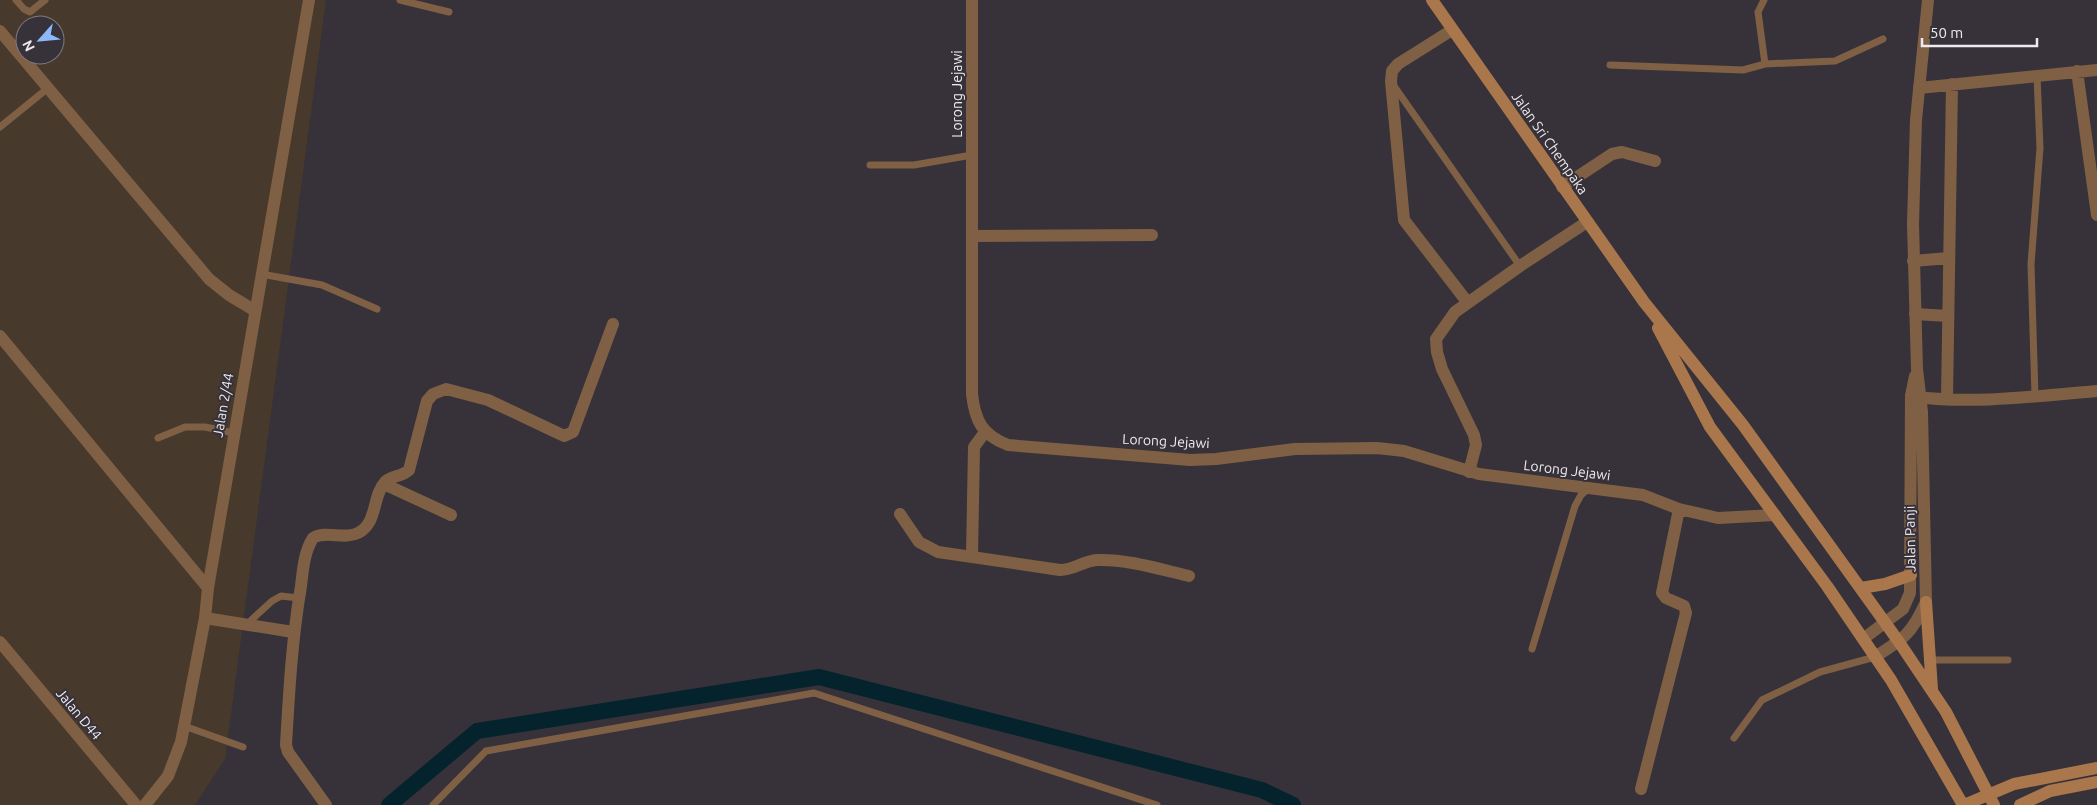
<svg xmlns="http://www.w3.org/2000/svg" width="2097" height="805" font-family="Ubuntu,sans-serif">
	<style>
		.industrial { fill: #47392b; fill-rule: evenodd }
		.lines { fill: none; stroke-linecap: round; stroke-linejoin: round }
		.canal { stroke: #04232d; stroke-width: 16 }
		.service { stroke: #806045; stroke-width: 7 }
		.minor { stroke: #806045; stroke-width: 12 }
		.tertiary { stroke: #806045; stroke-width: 12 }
		.secondary { stroke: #aa774c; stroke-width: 12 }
		.labels { text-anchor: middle; stroke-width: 4; stroke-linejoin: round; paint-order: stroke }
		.street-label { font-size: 14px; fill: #edeaef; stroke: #373239 }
	</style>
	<rect width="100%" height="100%" fill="#373239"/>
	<path class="industrial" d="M0,0H326L225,759L195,805H0ZM25,25H55V55H25Z"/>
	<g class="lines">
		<path class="canal" d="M389,805L477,731L819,677L1262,790L1293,805"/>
		<path class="service" d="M16,0L24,9L30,12L45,0
			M400,0L449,12
			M1764,0L1758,12L1765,64
			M1610,65L1743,70L1765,64L1835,61L1883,39
			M1394,86L1520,266
			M0,127L48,88
			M870,165H914L972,155
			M261,274L322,285L377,309
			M2035,396L2031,264L2040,148L2037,76
			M158,438L185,427H205L234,433
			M247,624L272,601L281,596L299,598
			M1532,649L1575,506L1581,495L1589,488
			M1930,660H2008
			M184,726L243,747
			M1734,738L1762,700L1820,672L1875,657
			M433,805L486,751L814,693L1157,805"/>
		<path class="minor" d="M972,0V394C975,421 982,435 1008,445L1190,460L1216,459L1295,449L1377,448L1404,451L1479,474L1643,495L1679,509L1718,518L1775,515
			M1452,30L1398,64L1392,71L1391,81L1404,220L1468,303
			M0,31L209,279L229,295L254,310
			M2077,71L2097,215
			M1919,88L2097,70
			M1562,187L1612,154L1622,152L1655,161
			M972,236L1152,235
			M1913,261L1949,258
			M1915,314L1948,316
			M0,336L208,588
			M1911,396C1968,405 2039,396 2097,391
			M1947,399L1952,84
			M1469,472L1476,445L1474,435L1442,369L1437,352L1436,339L1455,312L1520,266L1587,222
			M384,484L451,515
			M900,514L919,542L938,552L1060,570C1074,570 1083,561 1097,560C1127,559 1159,569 1189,576
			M972,556L974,447L985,432
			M205,618L293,632
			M0,642L136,805
			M1641,789L1686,613L1684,606L1666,598L1662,593L1679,509
			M326,805L288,752L286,745C289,692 292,639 301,586C303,570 304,552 313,538C326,530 344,540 358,533C378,523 372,496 385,482C392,475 402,477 409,470L427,401L433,394L446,389L488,400L560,434L564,436L573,432L613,324"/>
		<path class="tertiary" d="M1863,639L1903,609L1910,593L1911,396L1915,376
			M1875,657C1904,638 1911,635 1926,602L1922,412L1917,369L1913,224L1916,120L1928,0
			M145,805L168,776L181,742L205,618L208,588L309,0"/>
		<path class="secondary" d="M1432,0L1644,302L1743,425L1899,642L1946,712L1994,805
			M1658,328L1710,427L1827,586L1891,680L1963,805
			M1861,588L1885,584L1911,575
			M1926,602L1932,689
			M1964,805L2014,784L2097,768
			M2020,805L2050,791L2097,782"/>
	</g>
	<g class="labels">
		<g class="street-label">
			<text transform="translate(957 94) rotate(-90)" y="5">Lorong Jejawi</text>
			<text transform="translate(1550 143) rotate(55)" y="5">Jalan Sri Chempaka</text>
			<text transform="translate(223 405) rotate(-80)" y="5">Jalan 2/44</text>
			<text transform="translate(1166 441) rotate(3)" y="5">Lorong Jejawi</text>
			<text transform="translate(1567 470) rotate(7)" y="5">Lorong Jejawi</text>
			<text transform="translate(1910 539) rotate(-91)" y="5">Jalan Panji</text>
			<text transform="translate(79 714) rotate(50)" y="5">Jalan D44</text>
		</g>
	</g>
	<g transform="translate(40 40) rotate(243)"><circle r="24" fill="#373239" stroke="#807c82"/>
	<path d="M0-4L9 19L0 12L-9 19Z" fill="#8cb9fc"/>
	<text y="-8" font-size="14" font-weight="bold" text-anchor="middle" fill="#edeaef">N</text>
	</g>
	<path d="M1922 38v8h115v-8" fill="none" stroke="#edeaef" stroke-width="2.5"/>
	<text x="1930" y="38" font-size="15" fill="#edeaef" stroke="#373239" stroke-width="4" paint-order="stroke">50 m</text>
</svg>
